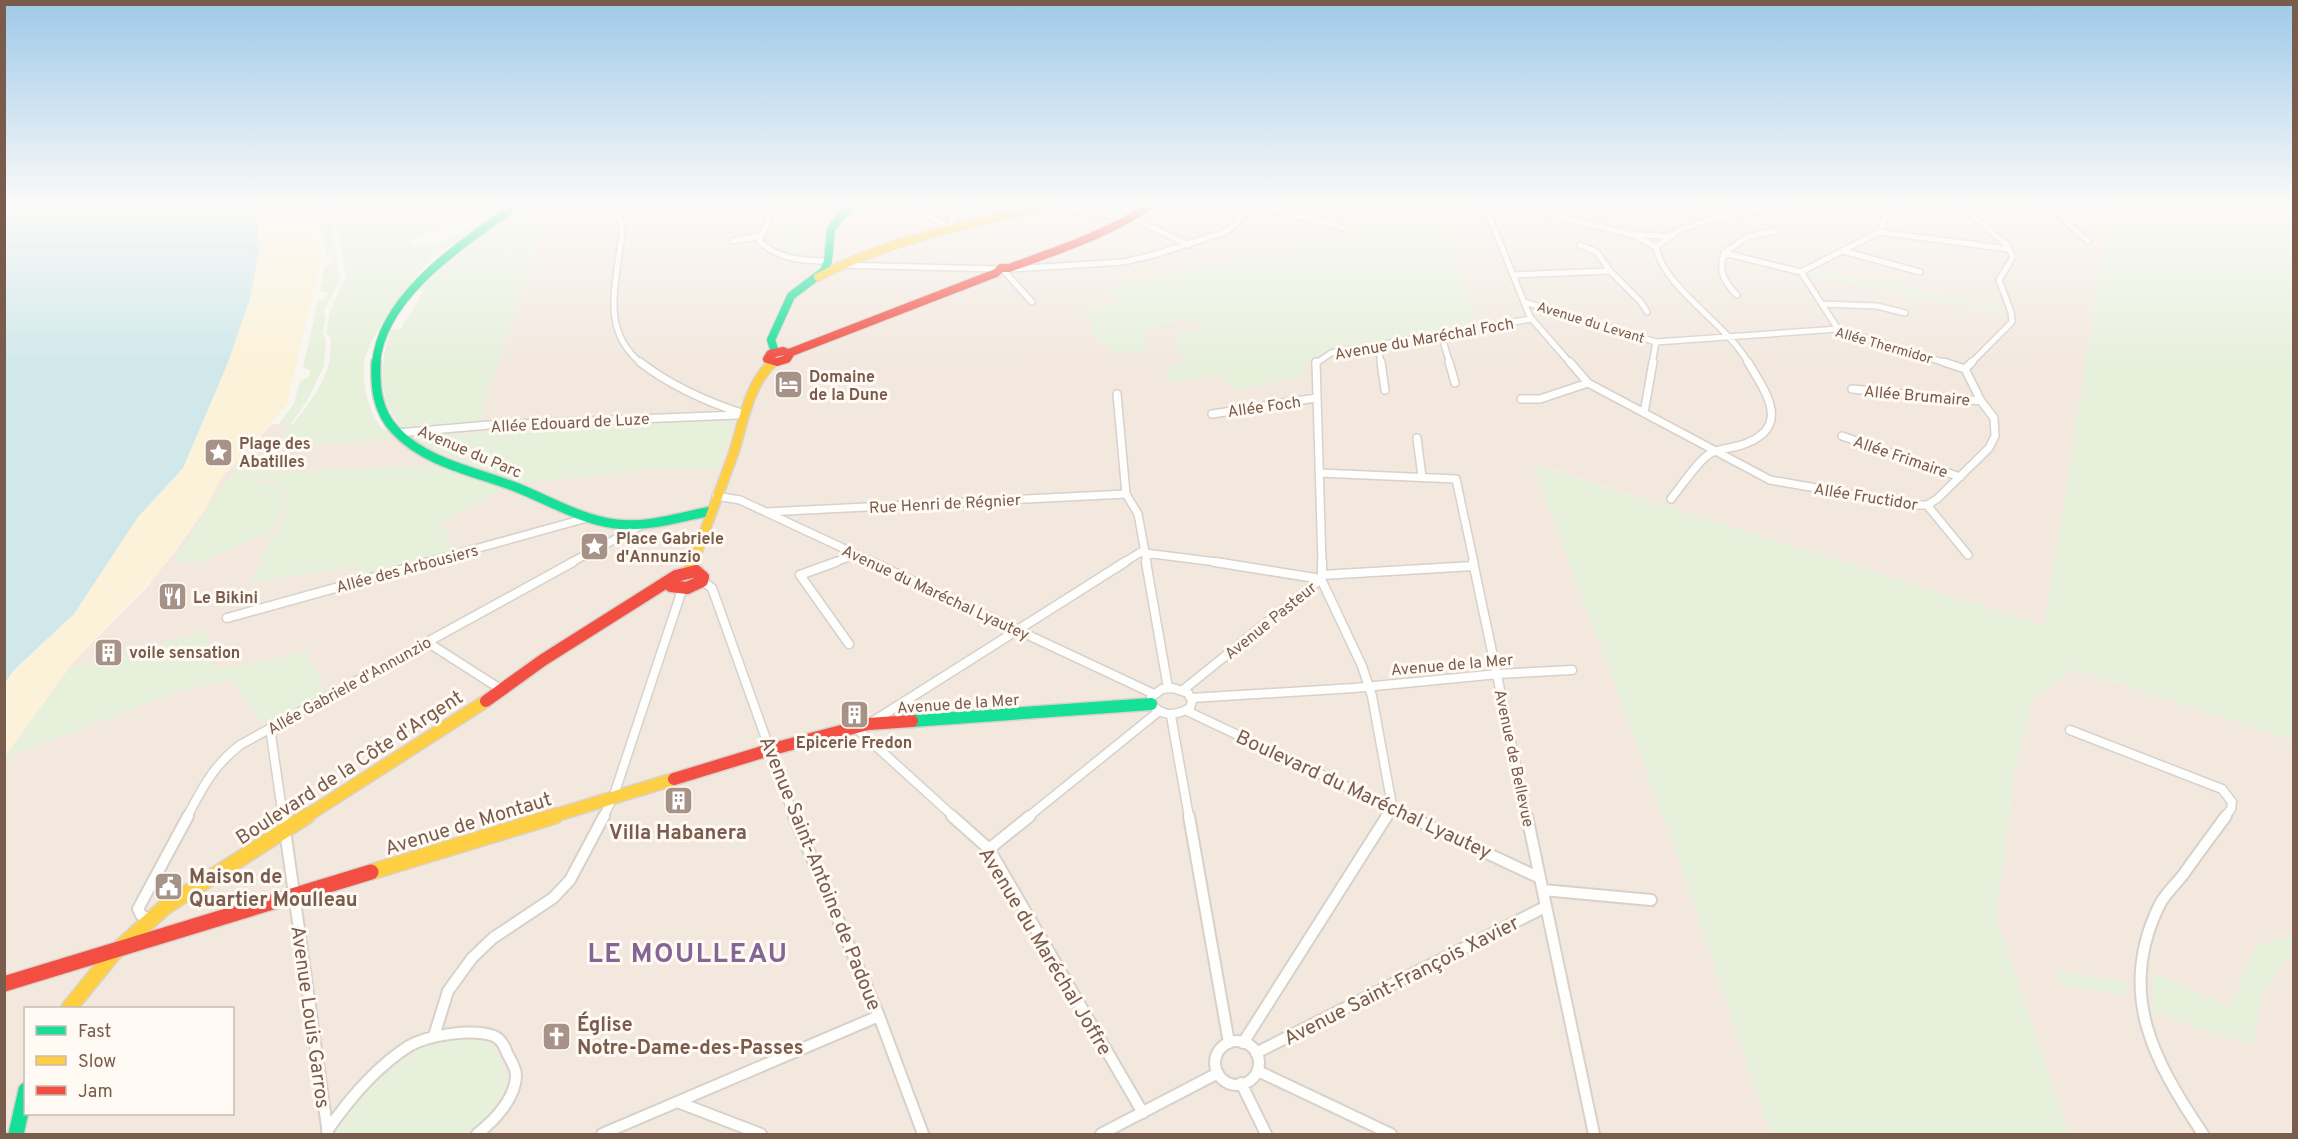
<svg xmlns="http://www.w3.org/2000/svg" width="2298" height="1139" font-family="Overpass,sans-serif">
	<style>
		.residential { fill: #f2e8de; fill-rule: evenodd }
		.green { fill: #e7f0db }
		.sand { fill: #fbf2d9 }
		.water { fill: #d0e8ea }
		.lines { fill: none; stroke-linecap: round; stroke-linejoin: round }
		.street-far3-casing { stroke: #d7d1cb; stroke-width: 8 }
		.street-far2-casing { stroke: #d7d1cb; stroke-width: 10 }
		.street-far1-casing { stroke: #d7d1cb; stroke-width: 11 }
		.street-casing { stroke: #d7d1cb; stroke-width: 14 }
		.fast-far3-casing { stroke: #d9d2cb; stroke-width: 10 }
		.fast-far2-casing { stroke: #d9d2cb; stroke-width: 12 }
		.fast-far1-casing { stroke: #d9d2cb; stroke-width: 15 }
		.fast-casing { stroke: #d9d2cb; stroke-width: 18 }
		.slow-far3-casing { stroke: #d9d2cb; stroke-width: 10 }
		.slow-far2-casing { stroke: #d9d2cb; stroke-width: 12 }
		.slow-far1-casing { stroke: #d9d2cb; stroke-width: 15 }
		.slow-casing { stroke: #d9d2cb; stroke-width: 18 }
		.jam-far2-casing { stroke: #d9d2cb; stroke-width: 10 }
		.jam-far1-casing { stroke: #d9d2cb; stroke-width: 15 }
		.jam-casing { stroke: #d9d2cb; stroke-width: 18 }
		.street-far3 { stroke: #fefefd; stroke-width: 5 }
		.street-far2 { stroke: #fefefd; stroke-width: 7 }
		.street-far1 { stroke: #fefefd; stroke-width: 8 }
		.street { stroke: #fefefd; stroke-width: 10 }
		.fast-far3 { stroke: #16e098; stroke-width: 8 }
		.fast-far2 { stroke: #16e098; stroke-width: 9 }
		.fast-far1 { stroke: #16e098; stroke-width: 12 }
		.fast { stroke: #16e098; stroke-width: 15 }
		.slow-far3 { stroke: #ffcf43; stroke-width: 8 }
		.slow-far2 { stroke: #ffcf43; stroke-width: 9 }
		.slow-far1 { stroke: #ffcf43; stroke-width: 12 }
		.slow { stroke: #ffcf43; stroke-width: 15 }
		.jam-far2 { stroke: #f24e42; stroke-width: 8 }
		.jam-far1 { stroke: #f24e42; stroke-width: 12 }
		.jam { stroke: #f24e42; stroke-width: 15 }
		.labels { text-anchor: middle; stroke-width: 6; stroke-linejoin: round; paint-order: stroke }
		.far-street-label { font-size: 14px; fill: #7a5c4d; stroke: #fffaf3 }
		.street-label { font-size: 16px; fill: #7a5c4d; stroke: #fffaf3 }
		.poi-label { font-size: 16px; font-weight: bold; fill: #7a5c4d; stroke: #fffaf3; text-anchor: start }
		.near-street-label { font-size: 20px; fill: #7a5c4d; stroke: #fffaf3 }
		.near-poi-label { font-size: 20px; font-weight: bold; fill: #7a5c4d; stroke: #fffaf3; text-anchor: start }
		.near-district-label { font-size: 27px; font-weight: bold; letter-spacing: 1.5px; fill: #846695; stroke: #fffaf3 }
	</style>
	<rect width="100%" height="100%" fill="#f9f5f0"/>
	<path class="residential" d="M645,206H2110L2045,627L1534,464L1684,873L1771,1134H5V756L74,661L143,592L177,549L206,508L222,477L272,424L396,430L479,422L549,211ZM26,1008H232V1114H26Z
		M2075,669L2293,741V1134H2072L2067,1127L1996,916L2015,769L2033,699Z"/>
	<path class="green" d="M336,206H511L505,211L483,209L415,238L409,244C427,254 460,234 477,225L481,226C464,238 443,248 428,263C410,280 366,341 364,364C362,393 371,419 391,440L291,445L284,448L265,467H282L278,473L450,464L503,489L441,523L455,550L358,579V566L250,582L287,508L279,482L242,475L246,478L278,485L283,509L268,535C231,541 213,570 174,561L230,476L246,459L260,458C287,431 315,404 328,367C331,359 330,348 331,339L326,333L330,312L346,276L335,216Z
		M1599,206L1692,212L1691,206H1722L1732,211L1699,218L1692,215Z
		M2110,206H2293V741L2075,669L2033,699L2015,769L1996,916L2067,1127L2072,1134H1771L1684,873L1533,464L2045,626Z
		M325,210L331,216L340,280L323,312L326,315L323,334L326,340L324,366L307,401L290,425H278L294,404L300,381L309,377L310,370L303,368L318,300L325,299L328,293L320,291L325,266L331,264L332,258L327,257L318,213Z
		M549,211L479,422L402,429C398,422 393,416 389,409C379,388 382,351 391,330L400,329L424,291L419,290C442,267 478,229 508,217C521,212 536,211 549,211Z
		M1426,215L1439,216L1448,234L1477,325L1341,347C1328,351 1310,354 1305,368L1308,376L1234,390L1219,374L1173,383L1164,367L1187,363L1175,344L1179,330H1202L1201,321L1178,320L1144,332L1147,352L1114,353L1089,329L1095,325L1082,311L1118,304L1106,289Z
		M782,227L817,229L797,250L768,248L774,242L768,241Z
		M1820,268L1825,272L1877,281L2003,308L2005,318L1998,313L1914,295L1910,308L1904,306L1907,294L1849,283L1816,280L1813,282L1809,274Z
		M736,419L718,470H648L515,484L407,437Z
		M209,630L208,654L216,669L250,665L306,650L326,693L266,728L233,681L182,690L5,758L68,669Z
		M2293,935V956L2288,957L2263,995L2252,1046L2153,1012L2152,972L2230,1007L2256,946Z
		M2057,970L2125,982L2127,996L2060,985Z
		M466,1039L488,1041L495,1048L507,1076L504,1091L486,1120L467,1134H334C344,1107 405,1052 433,1043C443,1040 456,1040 466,1039Z"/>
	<path class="sand" d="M256,206H310L322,253L287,405L222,477L206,508L159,572L74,661L5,756V683L13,672L74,614L138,517L183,468L229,360L249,301L260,249Z"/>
	<path class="water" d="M5,206H256L260,249L249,301L229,360L183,468L138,517L74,614L13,671L5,683Z"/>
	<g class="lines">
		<defs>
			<path id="street-far3" d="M753,206L764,213L769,220L759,241C777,259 804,261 828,261
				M914,206L946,226
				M1046,206L1137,220L1189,245
				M1259,206L1343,228
				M1485,206L1530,317L1571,364
				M1517,206L1634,235L1656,247
				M1962,206L2006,244L2013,257L1999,280L2011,312L2012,322L1970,364
				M2049,206L2088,241
				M506,213C539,208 588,195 618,215C624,225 622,236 620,247C615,291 602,332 642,364
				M951,225V220L971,206
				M1879,232L2009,249
				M1636,235L1671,236
				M733,241L760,236
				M1580,245L1597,252L1610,271L1641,302L1647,312
				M1656,247C1664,289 1727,323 1749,364
				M1656,247L1679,230L1706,221L1780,206
				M1843,251L1920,272
				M1724,253L1801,272
				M839,265L999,269
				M1010,269L1124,262L1157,254L1225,232L1236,224L1250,206
				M1005,272L1032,302
				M1513,275L1610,271
				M1737,295C1724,282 1718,271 1724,253L1747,237L1776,231
				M1524,302L1656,342L1838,329L1949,364
				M1822,304L1877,306L1905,313
				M1838,329L1801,272L1879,232L1888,213L1899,206
				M1441,334L1450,364
				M1378,345L1381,364
				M1315,364L1331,353L1531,319
				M1652,364L1656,342"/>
			<path id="street-far2" d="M640,362C671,386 707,402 744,414
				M1316,362L1322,563
				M1381,362L1385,390
				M1449,362L1455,383
				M1570,362L1588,383L1770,480L1914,505H1927L1937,499L1989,448L1995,436L1994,418L1981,401L1965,369L1972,362
				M1944,362L1965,369
				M1852,389L1981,401
				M1117,394L1126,494L1138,514L1147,563
				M1521,399H1540L1588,383
				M1644,413L1653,362
				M1212,414L1316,398
				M397,433L489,425L737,415
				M1842,436L1960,477
				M1417,438L1422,477
				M1320,473L1456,479L1474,563
				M716,496L740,500L875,563
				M1671,499C1680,488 1699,459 1711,453C1722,448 1736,448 1747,443C1792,425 1764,390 1748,362
				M1927,505L1968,555
				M766,512L1126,494
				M1145,553L1224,563
				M424,563L587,518
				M570,563L644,524
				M832,563L855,555
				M1123,563L1144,550"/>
			<path id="street-far1" d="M836,562L800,575L849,644
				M872,562L1154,694
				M1146,562L1168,688
				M1215,562L1321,579L1362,666L1372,696L1391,800L1386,817
				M1473,562L1527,817
				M1322,575V562
				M702,581L712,588L794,817
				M227,618L429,562
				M427,642L502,690
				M1173,688L1188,693L1192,701L1190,708C1175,716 1163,717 1151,704V697L1162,689Z
				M1183,690L1321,579L1322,575L1473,566
				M1191,698L1354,688L1498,674L1572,670
				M1187,711L1411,817
				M1171,716L1189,817
				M872,722L1125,562
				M270,728L283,817
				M856,728L954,817
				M2070,730L2222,789L2232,802L2231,809L2225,817
				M187,817C203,787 213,766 240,745L573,562
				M603,817L613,798L682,590
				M1028,817L1158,712"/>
			<path id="street" d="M283,816L328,1134
				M794,816L879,1016L923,1134
				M952,816L989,849L1143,1113
				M1189,816L1229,1043
				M1408,816L1540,878
				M1527,816L1594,1134
				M989,849L1030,816
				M1543,890L1651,900
				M150,919L141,915L138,909L188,816
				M434,1036L448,991L472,958L493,938L553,898L570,880L604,816
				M1215 1063a22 22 0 1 1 44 0a22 22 0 1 1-44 0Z
				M1243,1043L1387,816
				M1256,1053L1545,907
				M1258,1071L1391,1134
				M1241,1083L1266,1134
				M680,1103L761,1134
				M327,1131C349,1099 376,1067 409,1046C428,1035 473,1028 494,1036C501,1039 505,1047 507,1053C510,1059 516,1068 516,1075C516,1098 494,1121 477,1134
				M602,1134L879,1016
				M1101,1134L1218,1073
				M2203,1134C2153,1060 2116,992 2160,904C2166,893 2175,885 2183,875C2197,855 2212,835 2226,816"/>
			<path id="fast-far3" d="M775,352L771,340L791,296L824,271L828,261L831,229L841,216L854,206
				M376,364C381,295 464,243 515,206"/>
			<path id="fast-far2" d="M376,362C375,387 377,411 395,430C426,464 478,472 518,488C550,501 582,520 616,524C648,528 680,517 711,511"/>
			<path id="fast-far1" d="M912,721L1151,704"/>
			<path id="fast" d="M16,1134L26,1090"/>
			<path id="slow-far3" d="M818,277C890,239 968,225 1046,206
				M771,364L773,362"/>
			<path id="slow-far2" d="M693,563C706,527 720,491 733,455C744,422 747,387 773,362"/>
			<path id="slow-far1" d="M690,571L693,562
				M305,817L486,701
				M550,817L674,779"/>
			<path id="slow" d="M371,872L555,816
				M69,1008L113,954L165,907L307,816"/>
			<path id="jam-far2" d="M783,351L790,354L787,359L777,362L767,359L770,354Z
				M789,353L996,273L1001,268H1009C1058,250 1106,235 1149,206"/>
			<path id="jam-far1" d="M486,701L543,660L676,576L696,571L703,577L702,581L687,588L671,586L670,582
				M674,779L769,750L868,724L912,721"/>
			<path id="jam" d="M4,984L371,872"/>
		</defs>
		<use href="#street-far3" class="street-far3-casing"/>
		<use href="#street-far2" class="street-far2-casing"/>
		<use href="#street-far1" class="street-far1-casing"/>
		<use href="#street" class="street-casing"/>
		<use href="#fast-far3" class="fast-far3-casing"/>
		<use href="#fast-far2" class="fast-far2-casing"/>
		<use href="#fast-far1" class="fast-far1-casing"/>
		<use href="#fast" class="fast-casing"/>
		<use href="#slow-far3" class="slow-far3-casing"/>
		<use href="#slow-far2" class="slow-far2-casing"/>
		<use href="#slow-far1" class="slow-far1-casing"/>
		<use href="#slow" class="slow-casing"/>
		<use href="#jam-far2" class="jam-far2-casing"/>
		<use href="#jam-far1" class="jam-far1-casing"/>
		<use href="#jam" class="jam-casing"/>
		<use href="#street-far3" class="street-far3"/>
		<use href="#street-far2" class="street-far2"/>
		<use href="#street-far1" class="street-far1"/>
		<use href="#street" class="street"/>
		<use href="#fast-far3" class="fast-far3"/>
		<use href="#fast-far2" class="fast-far2"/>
		<use href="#fast-far1" class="fast-far1"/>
		<use href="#fast" class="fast"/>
		<use href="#slow-far3" class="slow-far3"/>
		<use href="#slow-far2" class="slow-far2"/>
		<use href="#slow-far1" class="slow-far1"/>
		<use href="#slow" class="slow"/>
		<use href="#jam-far2" class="jam-far2"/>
		<use href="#jam-far1" class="jam-far1"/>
		<use href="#jam" class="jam"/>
	</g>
	<linearGradient id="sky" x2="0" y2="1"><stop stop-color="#9ec9e9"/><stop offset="0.56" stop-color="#fcfaf8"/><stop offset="1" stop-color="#fcfaf8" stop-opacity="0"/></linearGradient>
	<rect width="2298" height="366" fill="url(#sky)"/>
	<defs>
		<symbol id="hotel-square" viewBox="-11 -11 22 22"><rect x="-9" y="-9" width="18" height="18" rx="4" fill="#a69286" stroke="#fffaf3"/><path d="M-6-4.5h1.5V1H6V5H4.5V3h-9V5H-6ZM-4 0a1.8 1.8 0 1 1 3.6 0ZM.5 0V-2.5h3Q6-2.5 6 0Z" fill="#fff"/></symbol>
		<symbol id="sight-square" viewBox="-11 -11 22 22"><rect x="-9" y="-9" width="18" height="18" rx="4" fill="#a69286" stroke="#fffaf3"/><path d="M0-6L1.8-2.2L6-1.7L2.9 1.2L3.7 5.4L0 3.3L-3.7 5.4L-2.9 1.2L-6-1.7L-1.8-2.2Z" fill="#fff"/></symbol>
		<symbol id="restaurant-square" viewBox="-11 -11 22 22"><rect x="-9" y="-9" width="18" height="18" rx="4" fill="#a69286" stroke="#fffaf3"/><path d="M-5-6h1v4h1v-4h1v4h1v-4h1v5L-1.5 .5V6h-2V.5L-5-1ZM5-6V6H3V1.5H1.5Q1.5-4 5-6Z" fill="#fff"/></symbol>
		<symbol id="building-square" viewBox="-11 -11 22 22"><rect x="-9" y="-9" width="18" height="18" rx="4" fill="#a69286" stroke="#fffaf3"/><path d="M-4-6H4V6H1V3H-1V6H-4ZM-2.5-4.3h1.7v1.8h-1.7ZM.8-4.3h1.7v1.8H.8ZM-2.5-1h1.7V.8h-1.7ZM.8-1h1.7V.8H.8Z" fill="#fff"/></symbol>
		<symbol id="civic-square" viewBox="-11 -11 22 22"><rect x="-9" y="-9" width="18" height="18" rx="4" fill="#a69286" stroke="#fffaf3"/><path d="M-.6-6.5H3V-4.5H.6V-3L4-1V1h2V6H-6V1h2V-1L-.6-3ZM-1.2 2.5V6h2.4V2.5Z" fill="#fff"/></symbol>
		<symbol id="church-square" viewBox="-11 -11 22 22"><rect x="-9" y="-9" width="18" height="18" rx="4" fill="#a69286" stroke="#fffaf3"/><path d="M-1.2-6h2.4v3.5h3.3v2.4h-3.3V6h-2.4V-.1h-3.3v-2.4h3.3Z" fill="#fff"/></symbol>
	</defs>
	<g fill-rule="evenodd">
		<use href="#hotel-square" x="772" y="368" width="33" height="33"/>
		<use href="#sight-square" x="202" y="436" width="33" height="33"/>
		<use href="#sight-square" x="578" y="530" width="33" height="33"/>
		<use href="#restaurant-square" x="156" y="580" width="33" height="33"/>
		<use href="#building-square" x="92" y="636" width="33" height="33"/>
		<use href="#building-square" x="838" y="698" width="33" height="33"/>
		<use href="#building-square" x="662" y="784" width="33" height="33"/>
		<use href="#civic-square" x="152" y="870" width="33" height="33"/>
		<use href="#church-square" x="540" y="1020" width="33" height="33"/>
	</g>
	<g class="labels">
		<g class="far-street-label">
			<text transform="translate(1591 322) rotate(17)" y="5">Avenue du Levant</text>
			<text transform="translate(1884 345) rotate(16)" y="5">Allée Thermidor</text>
		</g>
		<g class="street-label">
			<text transform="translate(1424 338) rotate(-10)" y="6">Avenue du Maréchal Foch</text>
			<text transform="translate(1917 395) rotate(5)" y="6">Allée Brumaire</text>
			<text transform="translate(1264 406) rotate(-8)" y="6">Allée Foch</text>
			<text transform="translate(570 422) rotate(-3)" y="6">Allée Edouard de Luze</text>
			<text transform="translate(470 451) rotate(23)" y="6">Avenue du Parc</text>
			<text transform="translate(1901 456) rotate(19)" y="6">Allée Frimaire</text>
			<text transform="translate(1866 496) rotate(9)" y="6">Allée Fructidor</text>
			<text transform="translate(945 503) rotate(-3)" y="6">Rue Henri de Régnier</text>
			<text transform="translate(407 568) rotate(-15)" y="6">Allée des Arbousiers</text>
			<text transform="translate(936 592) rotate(25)" y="6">Avenue du Maréchal Lyautey</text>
			<text transform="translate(1270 620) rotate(-39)" y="6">Avenue Pasteur</text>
			<text transform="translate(1452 664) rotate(-5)" y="6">Avenue de la Mer</text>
			<text transform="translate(349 685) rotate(-29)" y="6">Allée Gabriele d'Annunzio</text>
			<text transform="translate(958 703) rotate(-4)" y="6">Avenue de la Mer</text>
			<text transform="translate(1515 758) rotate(78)" y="6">Avenue de Bellevue</text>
		</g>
		<g class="poi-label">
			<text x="809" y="382">Domaine<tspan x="809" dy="18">de la Dune</tspan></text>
			<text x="239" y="449">Plage des<tspan x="239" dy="18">Abatilles</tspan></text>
			<text x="616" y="544">Place Gabriele<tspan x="616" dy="18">d'Annunzio</tspan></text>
			<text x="193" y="603">Le Bikini</text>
			<text x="129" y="658">voile sensation</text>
			<text x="854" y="748" text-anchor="middle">Epicerie Fredon</text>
		</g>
		<g class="near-street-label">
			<text transform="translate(349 767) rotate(-33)" y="7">Boulevard de la Côte d'Argent</text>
			<text transform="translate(1364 794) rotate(25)" y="7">Boulevard du Maréchal Lyautey</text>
			<text transform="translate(468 823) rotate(-17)" y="7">Avenue de Montaut</text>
			<text transform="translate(821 873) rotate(68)" y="7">Avenue Saint-Antoine de Padoue</text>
			<text transform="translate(1046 951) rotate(59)" y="7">Avenue du Maréchal Joffre</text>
			<text transform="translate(1401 980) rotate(-27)" y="7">Avenue Saint-François Xavier</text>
			<text transform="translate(311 1017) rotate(82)" y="7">Avenue Louis Garros</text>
		</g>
		<g class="near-poi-label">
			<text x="678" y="839" text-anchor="middle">Villa Habanera</text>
			<text x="189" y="883">Maison de<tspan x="189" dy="23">Quartier Moulleau</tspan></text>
			<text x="577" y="1031">Église<tspan x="577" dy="23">Notre-Dame-des-Passes</tspan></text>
		</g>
		<g class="near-district-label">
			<text x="688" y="962">LE MOULLEAU</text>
		</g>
	</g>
	<rect width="2298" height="1139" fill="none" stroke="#7a5c4d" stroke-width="12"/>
	<rect x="24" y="1007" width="210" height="108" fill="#fffaf3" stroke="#cabbb1" stroke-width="1.5"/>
	<rect x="36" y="1026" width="30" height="9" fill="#16e098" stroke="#cabbb1" stroke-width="1.5"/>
	<text x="78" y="1037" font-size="18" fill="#7a5c4d">Fast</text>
	<rect x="36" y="1056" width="30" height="9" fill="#ffcf43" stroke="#cabbb1" stroke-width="1.5"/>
	<text x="78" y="1067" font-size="18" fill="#7a5c4d">Slow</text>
	<rect x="36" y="1086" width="30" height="9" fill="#f24e42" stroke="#cabbb1" stroke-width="1.5"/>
	<text x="78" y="1097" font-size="18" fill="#7a5c4d">Jam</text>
</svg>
